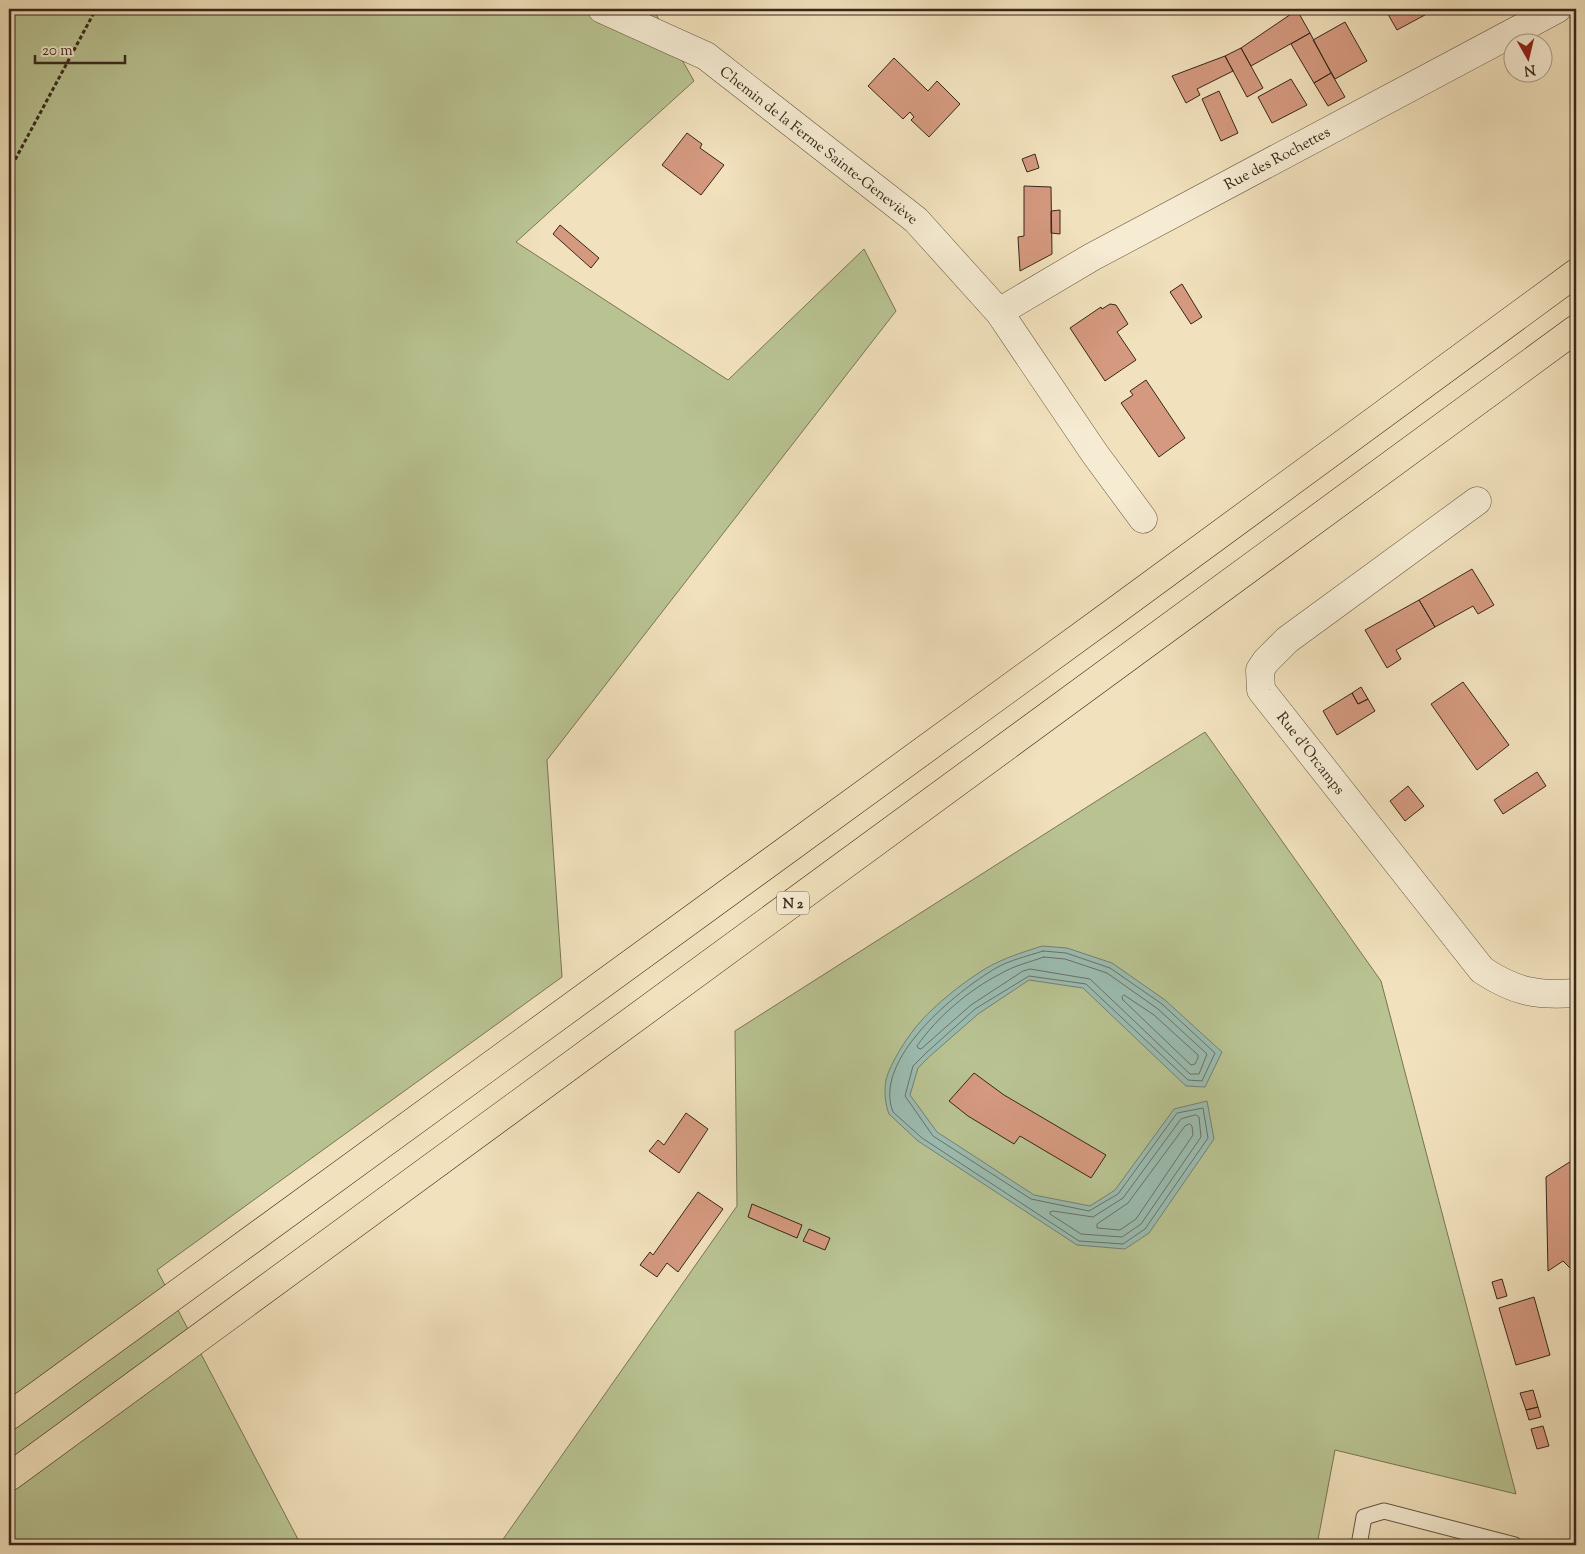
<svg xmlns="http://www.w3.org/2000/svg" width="1585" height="1554" font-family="'Sorts Mill Goudy',serif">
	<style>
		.green { fill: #b9c392; stroke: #787556 }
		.water { fill: #9bbdb2; stroke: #738175 }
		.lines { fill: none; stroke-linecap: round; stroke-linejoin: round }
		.shore { stroke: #6a7266; stroke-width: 1 }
		.building { fill: #d4997f; stroke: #38271a }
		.service-casing { stroke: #665642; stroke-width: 17 }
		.minor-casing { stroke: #665642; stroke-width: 29 }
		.trunk-casing { stroke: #38271a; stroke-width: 29 }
		.path { stroke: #38271a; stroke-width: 3; stroke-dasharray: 4 2.5; stroke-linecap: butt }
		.service { stroke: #f6ecd3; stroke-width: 15 }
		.minor { stroke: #f6ecd3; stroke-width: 28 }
		.trunk { stroke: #f1e1bc; stroke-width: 28 }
		.labels { text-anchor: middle; stroke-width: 5; stroke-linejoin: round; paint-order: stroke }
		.shield { fill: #f6ecd3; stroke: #716252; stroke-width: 1 }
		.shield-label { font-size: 14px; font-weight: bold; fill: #38271a }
		.street-label { font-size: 15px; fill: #38271a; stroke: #f6ecd3 }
	</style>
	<rect width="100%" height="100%" fill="#f1e1bc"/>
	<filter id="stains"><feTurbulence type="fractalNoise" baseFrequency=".004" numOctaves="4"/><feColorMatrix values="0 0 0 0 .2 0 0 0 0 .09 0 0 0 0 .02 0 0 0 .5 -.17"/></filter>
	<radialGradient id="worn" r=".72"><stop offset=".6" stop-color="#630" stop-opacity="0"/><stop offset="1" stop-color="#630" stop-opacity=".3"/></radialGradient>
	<path class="green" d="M9,9H653L694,81L516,242L728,380L864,249L896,311L547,760L562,977L157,1270L301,1545H9Z
		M1205,732L1381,981L1516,1494L1335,1450L1317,1545H499L737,1206L735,1031Z"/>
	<path class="water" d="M1042,946L1067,948L1112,963L1165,1000L1222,1052L1205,1087L1186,1086L1083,988L1029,980L978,1014L930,1056L918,1068L910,1095L937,1132L1034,1195L1090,1206L1115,1190L1174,1109L1207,1101L1214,1139L1149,1233L1125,1249L1077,1245L918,1141L889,1114C885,1104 884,1091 886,1080C890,1063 909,1034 921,1021C938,1002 973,974 996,963C1010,956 1027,951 1042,946Z"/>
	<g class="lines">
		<path class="shore" d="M1043,951L1066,953L1110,968L1162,1004L1215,1053L1202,1081L1188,1080L1086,984L1029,976L975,1009L926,1053L913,1066L905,1096L933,1136L1031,1199L1089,1211L1118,1194L1177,1113L1203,1108L1208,1138L1145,1229L1123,1244L1079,1241L922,1138L893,1112C872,1059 957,991 996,968C1010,960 1028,956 1043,951Z
			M1044,957L1065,959L1107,973L1158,1009L1207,1054L1199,1074H1190L1090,979L1030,969L1023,971L971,1005L921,1049L918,1048L917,1046C937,1017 969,990 1000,974C1013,966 1030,962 1044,957Z
			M1124,995L1154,1015L1198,1055V1058L1195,1064L1191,1065L1123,1000L1122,997Z
			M1196,1115L1199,1117L1201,1137L1141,1224L1122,1237L1081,1234L1050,1214V1212L1053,1211L1093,1217L1123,1198L1181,1119Z
			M1190,1124L1192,1126L1193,1135L1136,1219L1120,1230L1097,1228V1224L1128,1203L1185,1126Z"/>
	</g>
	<path class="building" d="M1385,9H1436L1397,30Z
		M1297,10L1310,33L1251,66L1241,48Z
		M1345,22L1367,61L1335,79L1313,40Z
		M1310,33L1331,73L1314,83L1291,44Z
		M1241,48L1263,88L1247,97L1225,56Z
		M1225,56L1233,71L1197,89L1200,95L1186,103L1172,76Z
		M894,58L928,91L937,81L960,104L929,137L911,120L914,117L910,112L903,119L868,86Z
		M1331,73L1345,97L1328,106L1314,83Z
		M1291,79L1307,105L1272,123L1258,97Z
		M1219,91L1238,133L1221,141L1202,99Z
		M687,133L702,144L700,148L724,165L701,195L662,165Z
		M1035,154L1039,168L1027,172L1022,159Z
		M1024,186L1051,187L1052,254L1020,271L1018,237L1024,236Z
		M1060,210V234L1051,233V211Z
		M560,225L599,258L591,268L553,234Z
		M1182,284L1202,317L1191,324L1170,292Z
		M1110,304L1116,305L1128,324L1117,332L1136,360L1105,381L1070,328L1101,307L1102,309Z
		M1146,380L1185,438L1159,457L1121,403L1133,395L1130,391Z
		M1472,569L1494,605L1478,614L1473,606L1435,627L1419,600Z
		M1419,600L1435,627L1396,650L1401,659L1387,668L1365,630Z
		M1463,682L1509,745L1477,770L1431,704Z
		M1361,687L1368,699L1358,704L1352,693Z
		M1352,693L1358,704L1368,699L1375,711L1337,735L1323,711Z
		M1537,772L1546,786L1503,814L1494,800Z
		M1408,786L1424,806L1405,821L1390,801Z
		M974,1073L1004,1095L1106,1155L1091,1178L1020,1136L1014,1144L968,1116L949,1101Z
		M686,1113L708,1129L679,1173L649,1151L658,1140L664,1145Z
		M1576,1158V1274L1563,1261L1548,1271L1546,1177Z
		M698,1192L723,1209L678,1272L667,1263L657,1277L640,1265L650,1252L653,1255Z
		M752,1204L802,1225L797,1238L748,1217Z
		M809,1229L830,1238L825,1250L803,1241Z
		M1502,1279L1507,1296L1497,1299L1492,1282Z
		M1534,1297L1550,1355L1516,1365L1499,1308Z
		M1533,1390L1538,1407L1526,1410L1520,1393Z
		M1538,1407L1541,1417L1529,1420L1526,1410Z
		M1543,1426L1549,1446L1537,1449L1531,1429Z"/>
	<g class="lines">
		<defs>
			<path id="service" d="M1359,1545L1364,1517L1384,1511L1515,1545"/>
			<path id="minor" d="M602,9L706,56L916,220L999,312L1095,454L1143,519
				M999,312L1092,257L1557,9
				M1477,501L1287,640L1266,661L1260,670L1261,690L1482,970C1515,992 1537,996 1576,993"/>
			<path id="trunk" d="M9,1416L1111,614L1576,273
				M9,1477L1576,329"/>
		</defs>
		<use href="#service" class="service-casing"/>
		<use href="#minor" class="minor-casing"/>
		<use href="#trunk" class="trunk-casing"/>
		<path class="path" d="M9,171L96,9"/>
		<use href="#service" class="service"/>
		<use href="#minor" class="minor"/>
		<use href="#trunk" class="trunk"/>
	</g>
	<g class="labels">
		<rect class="shield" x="777" y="891.5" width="32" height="23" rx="4"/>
		<g class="shield-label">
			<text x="793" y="908">N 2</text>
		</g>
		<g class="street-label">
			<text transform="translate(819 145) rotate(38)" y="5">Chemin de la Ferme Sainte-Geneviève</text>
			<text transform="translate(1277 158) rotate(-28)" y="5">Rue des Rochettes</text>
			<text transform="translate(1311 753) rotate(52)" y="5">Rue d'Orcamps</text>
		</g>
	</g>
	<rect width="1585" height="1554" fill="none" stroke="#f1e1bc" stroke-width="30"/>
	<rect x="10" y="10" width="1565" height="1534" fill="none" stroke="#38271a" stroke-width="2.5"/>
	<rect x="15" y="15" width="1555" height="1524" fill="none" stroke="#38271a"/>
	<g transform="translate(1528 58) rotate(172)"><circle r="24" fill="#f6ecd3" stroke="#aa9d89"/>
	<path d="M0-4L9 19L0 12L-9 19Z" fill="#8f2418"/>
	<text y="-8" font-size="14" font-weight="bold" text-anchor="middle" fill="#38271a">N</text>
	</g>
	<path d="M35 55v8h90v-8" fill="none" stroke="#38271a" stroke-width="2.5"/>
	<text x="42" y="55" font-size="15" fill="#38271a" stroke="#f6ecd3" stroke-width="4" paint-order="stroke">20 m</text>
	<rect width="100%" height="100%" filter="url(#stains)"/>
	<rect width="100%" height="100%" fill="url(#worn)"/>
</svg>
